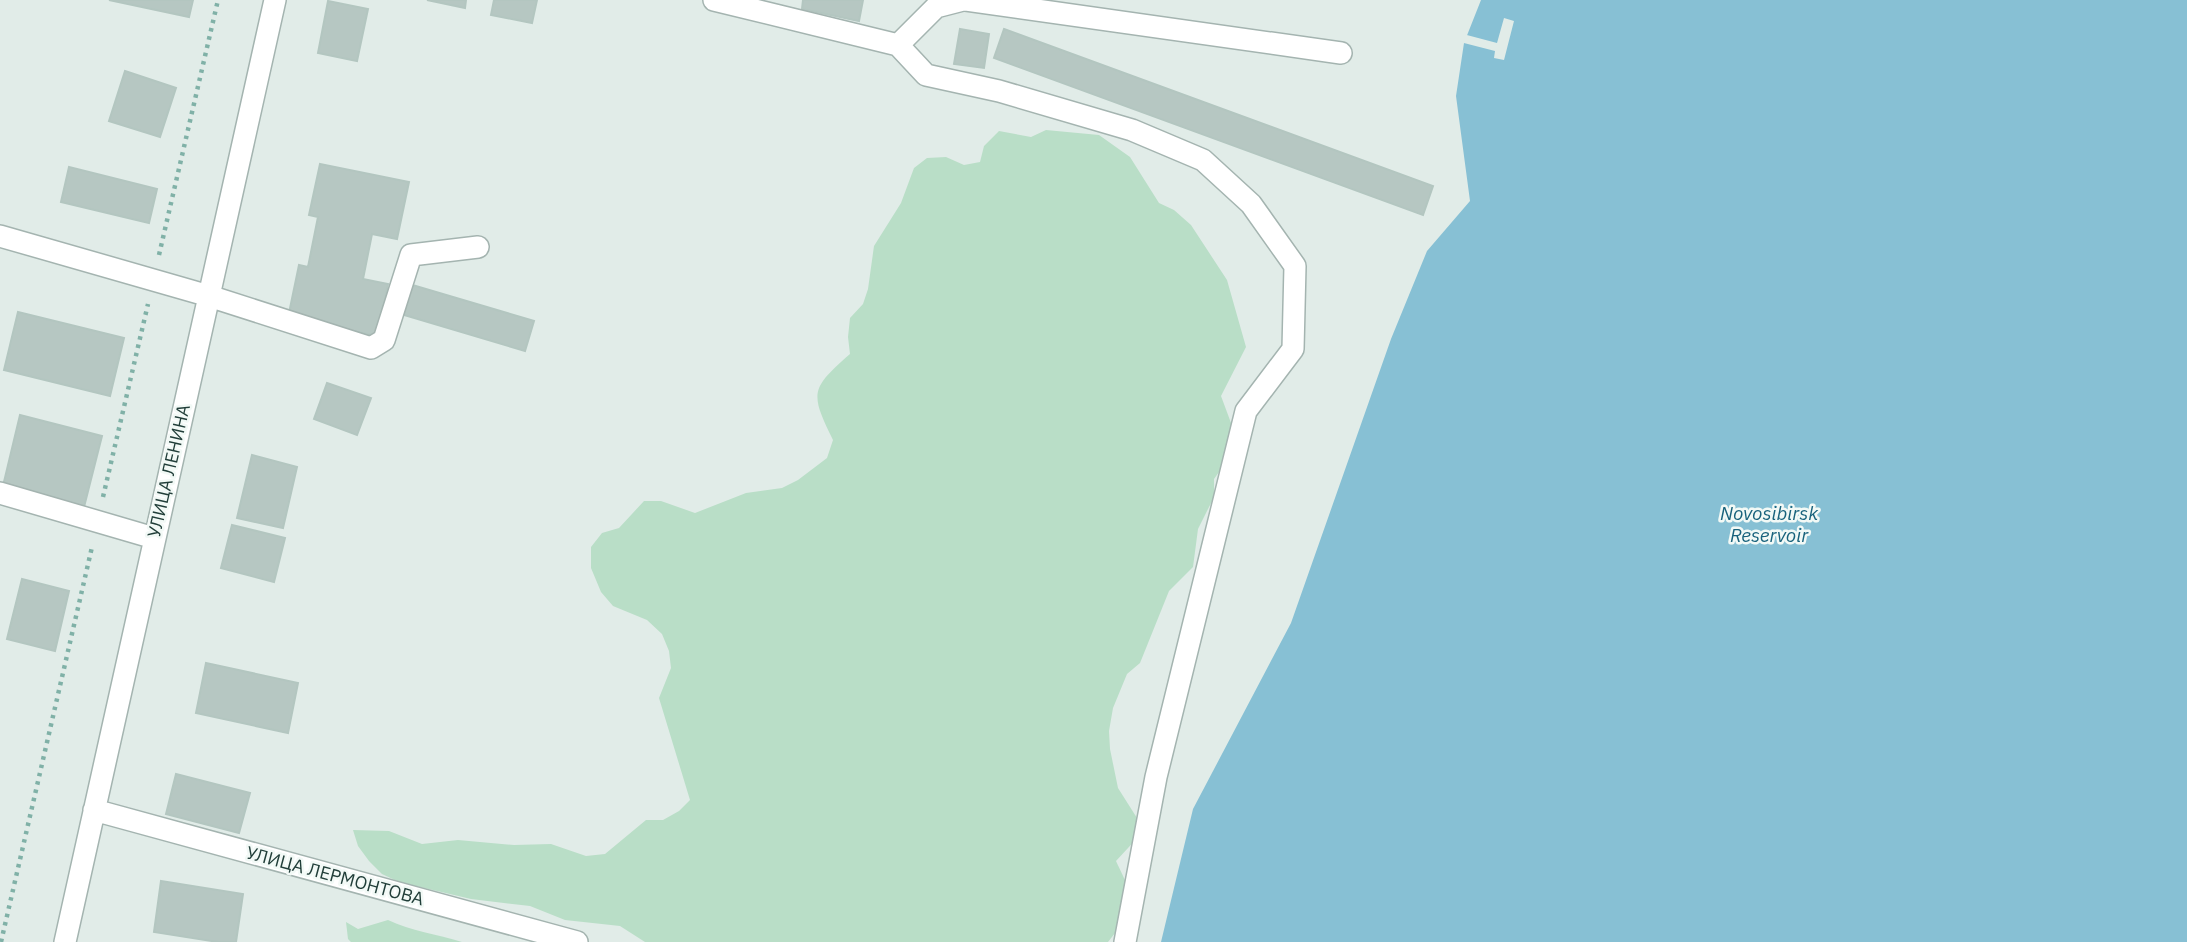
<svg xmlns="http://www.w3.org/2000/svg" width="2187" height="942" font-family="'IBM Plex Sans',sans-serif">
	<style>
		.green { fill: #b9dec7 }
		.water { fill: #87c0d4 }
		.pier { fill: #e1ece8 }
		.building { fill: #b6c7c2; stroke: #b3c6c0; stroke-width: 2 }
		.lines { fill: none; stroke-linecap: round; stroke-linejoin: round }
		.minor-casing { stroke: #a4b4b0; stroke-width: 24 }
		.path { stroke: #80b1a7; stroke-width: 4.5; stroke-dasharray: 3.5 5; stroke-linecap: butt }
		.minor { stroke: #fff; stroke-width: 21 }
		.labels { text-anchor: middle; stroke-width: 5; stroke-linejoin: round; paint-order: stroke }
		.street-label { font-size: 18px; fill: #213e39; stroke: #f2f9f6 }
		.water-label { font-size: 19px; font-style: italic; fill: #18627c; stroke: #f2f9f6 }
	</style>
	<rect width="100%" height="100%" fill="#e1ece8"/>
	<path class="green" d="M1046,130L1099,135L1130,157L1159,203L1174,210L1191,225L1227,280L1246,347L1221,396L1234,431V451L1214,479V497L1198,529L1193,567L1169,591L1140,663L1127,674L1113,708L1109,731L1110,749L1118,788L1137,818L1140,835L1116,861C1137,906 1140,903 1108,942H645L620,926L565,920L530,906L471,899L399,882L382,874L369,861L358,846L353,830L389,831L422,844L458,840L514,845L551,844L586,856L605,854L646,820H663L679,811L690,800L659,698L671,668L669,651L662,634L647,620L613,606L601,592L591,568V547L602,533L619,528L644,501H661L695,513L746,493L782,488L798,480L827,458L833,440C810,393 810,389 850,354L848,337L850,318L863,304L868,289L874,246L901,203L914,168L927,158L946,157L964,165L980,162L984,146L999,131L1031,137Z
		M388,920C411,931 437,934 462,942H351L348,939L346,922L358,929Z"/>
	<path class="water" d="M1481,0H2187V942H1161L1193,809L1291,623L1391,339L1427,251L1470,201L1456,96L1464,43Z"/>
	<path class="pier" d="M1504,18L1514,21L1504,60L1494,58L1495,51L1460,42L1463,34L1497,43Z"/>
	<path class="building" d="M109,0H193L189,17Z
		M427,0H466L465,8Z
		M494,0H537L532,23L491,15Z
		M803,0H863L859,21L802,9Z
		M328,1L368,9L357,61L318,53Z
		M960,29L989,34L984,68L954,64Z
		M1004,29L1433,186L1423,215L994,58Z
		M125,71L176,88L160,137L109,121Z
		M320,164L409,182L397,239L372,234L363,279L388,284L378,336L288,318L299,265L308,267L318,217L309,215Z
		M69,167L157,189L149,223L61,202Z
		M409,284L534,321L525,351L401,314Z
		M18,312L124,338L110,396L4,370Z
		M327,383L371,398L357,435L314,419Z
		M20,415L102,436L84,507L3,486Z
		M252,455L297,467L283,528L237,518Z
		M232,525L285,538L274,582L221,568Z
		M22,579L69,591L55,651L7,639Z
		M206,663L298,683L288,733L196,713Z
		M176,774L250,793L239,833L166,814Z
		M161,881L243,894L236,942H218L154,932Z"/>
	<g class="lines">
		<defs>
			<path id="minor" d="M714,0L898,45L936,7L963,0
				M966,0L1341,53
				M898,45L926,75L999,91L1132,130L1203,160L1251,204L1295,266L1293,349L1246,411L1156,777L1125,942
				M0,236L209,296L371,348L384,340L411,255L478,247
				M0,493L154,538
				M94,810L577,942
				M65,942L275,0"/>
		</defs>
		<use href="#minor" class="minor-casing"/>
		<path class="path" d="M159,255L218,0
			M103,497L148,304
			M1,942L92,547"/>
		<use href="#minor" class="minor"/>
	</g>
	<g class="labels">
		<g class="street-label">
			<text transform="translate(169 471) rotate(-77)" y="6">УЛИЦА ЛЕНИНА</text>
			<text transform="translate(335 876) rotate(15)" y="6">УЛИЦА ЛЕРМОНТОВА</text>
		</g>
		<g class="water-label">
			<text x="1769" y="520">Novosibirsk<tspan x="1769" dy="22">Reservoir</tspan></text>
		</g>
	</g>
</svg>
